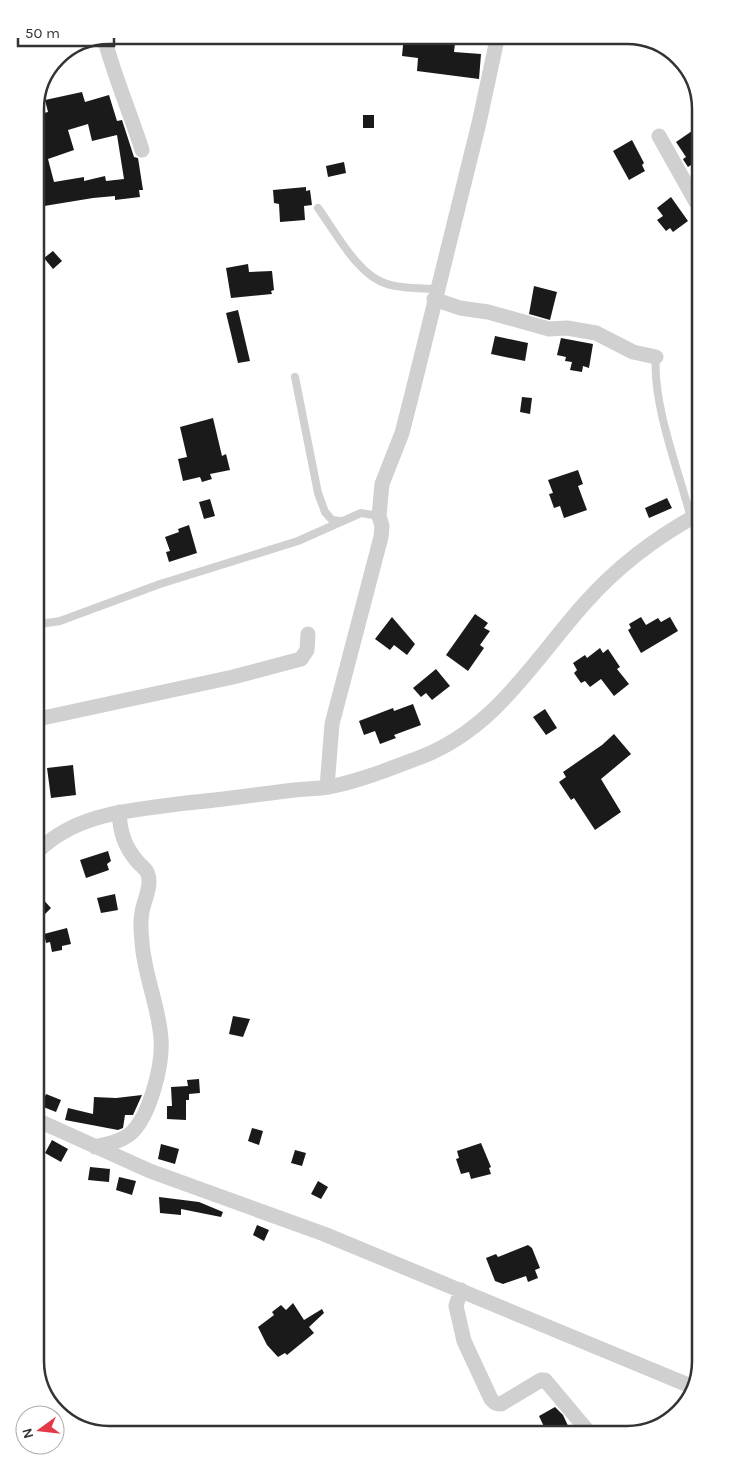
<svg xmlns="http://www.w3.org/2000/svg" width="736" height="1470" font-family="Karla,sans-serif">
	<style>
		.building { fill: #1a1a1a; fill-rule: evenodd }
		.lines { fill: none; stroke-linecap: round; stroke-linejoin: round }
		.lane { stroke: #d0d0d0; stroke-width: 8 }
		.street { stroke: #d0d0d0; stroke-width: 15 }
		.rim { fill: none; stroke: #333; stroke-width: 2.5 }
	</style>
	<rect width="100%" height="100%" fill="#fff"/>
	<path class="building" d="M404,35H456L454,52L481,54L479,79L417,71L418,58L402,56Z
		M82,92L85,102L109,95L117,121L122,120L134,157L138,158L143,190H139L140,197L115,200V196L93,198L38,207L36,194L35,147L40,146L35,115L48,112L45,100ZM88,124L92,141L117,135L124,179L106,181L105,176L84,181V177L54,182L48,159L74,150L68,130Z
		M363,115H374V128H363Z
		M692,131L696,138V172L691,165L688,167L684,161L683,159L686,157L676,142Z
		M632,140L644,163L642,165L645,171L629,180L613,151Z
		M344,162L346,173L328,177L326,166Z
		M306,187V191L310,190L312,205L304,206L305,220L280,222L279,204L274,203L273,190Z
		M671,197L688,221L673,232L670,228L666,231L657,220L663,216L657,208Z
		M53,251L62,261L53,269L44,258Z
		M248,264L249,272L272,271L274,290L271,291L272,294L231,298L226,268Z
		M534,286L557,292L550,320L529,314Z
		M238,310L250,361L238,363L226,313Z
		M495,336L528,343L525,361L491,354Z
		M561,338L593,344L589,368L583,366L582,372L570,370L572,362L565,361L566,357L557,355Z
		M522,397L532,398L530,414L520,412Z
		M213,418L222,456L226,454L230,470L210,474L212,479L202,482L200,477L183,481L178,459L187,457L180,427Z
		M578,470L583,484L578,486L587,510L564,518L560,506L554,508L549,494L553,493L548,480Z
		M667,498L672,508L649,518L645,508Z
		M210,499L215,516L204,519L199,502Z
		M189,525L197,553L169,562L166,552L170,551L165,537L179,532L178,529Z
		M475,614L488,623L484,628L490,631L480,645L484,648L468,671L446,655Z
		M392,617L415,644L407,655L394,645L390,650L375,639Z
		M641,617L646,625L658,618L661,622L670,617L678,631L641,653L628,630L631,628L629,624Z
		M600,648L603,653L608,649L620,667L617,669L629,684L614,696L601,679L590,687L585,681L581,683L574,673L577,670L573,663L585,655L587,658Z
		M436,669L450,686L432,700L426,693L421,697L413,688Z
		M413,704L421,725L394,735L396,738L380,744L375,731L364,735L359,721L393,708L394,711Z
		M545,709L557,728L546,735L533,717Z
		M614,734L631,754L601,779L621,812L595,830L574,798L571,800L559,782L566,777L563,772L602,745Z
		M73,765L76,795L51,798L47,768Z
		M108,851L111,861L107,864L109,870L86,878L80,860Z
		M38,894L51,908L39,920V918Z
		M115,894L118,910L101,913L97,898Z
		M67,928L71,944L62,946V950L52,952L50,942L46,943L44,934Z
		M233,1016L250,1019L243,1037L229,1034Z
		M199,1079L200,1093L189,1094V1100H186V1120L167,1119V1106H172L171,1087L188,1086L187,1080Z
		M46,1094L61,1100L56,1112L41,1106Z
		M142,1095L133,1115H125L123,1128L118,1130L65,1120L68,1108L93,1114L94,1097L116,1098Z
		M252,1128L263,1131L259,1145L248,1141Z
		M52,1140L68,1149L61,1162L45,1153Z
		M481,1143L491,1167L489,1168L491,1174L471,1179L469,1172L461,1174L456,1159L459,1158L457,1151Z
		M161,1144L179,1149L175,1164L158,1159Z
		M295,1150L306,1153L302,1166L291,1163Z
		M90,1167L110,1169L109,1182L88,1180Z
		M119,1177L136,1181L132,1195L116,1190Z
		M318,1181L328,1187L321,1199L311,1194Z
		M159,1197L199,1202L223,1212L221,1217L181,1209V1215L160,1213Z
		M257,1225L269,1230L264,1241L253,1235Z
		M528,1245L532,1248L540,1268L535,1270L538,1278L528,1282L526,1276L503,1284L495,1281L486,1258L496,1254L498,1257Z
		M293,1303L304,1320L322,1309L324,1313L309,1327L314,1333L287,1355L285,1353L278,1357L267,1345L258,1327L274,1315L272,1312L281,1305L286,1310Z
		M555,1407L563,1415L570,1430L546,1431L539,1416Z"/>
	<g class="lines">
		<path class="lane" d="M318,208C335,231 358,276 387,284C402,289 421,288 436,289
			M656,357C652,403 679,472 691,518
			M295,377L318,493L325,512L332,520L340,521
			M37,622L47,623L60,621L160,584L298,541L361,513L379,516"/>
		<path class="street" d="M104,37C114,76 130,112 142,150
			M659,136L696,202
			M434,299L460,308L488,312L549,329L567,328L596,333L633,352L656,357
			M38,719L233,677L301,659L307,650L308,634
			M327,787L332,724L381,537L382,526L379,516L382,484L402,433L411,398L479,123L498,35
			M38,851C78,812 134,810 186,803C220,800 253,795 286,791C300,789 315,789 329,787C360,781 392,768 421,757C496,728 534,660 585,603C617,567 655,538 697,515
			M39,1121L150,1171L324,1234L693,1387
			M95,1147C107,1144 120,1142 130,1134C150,1117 163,1064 161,1039C159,1006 144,975 142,942C141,933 140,922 142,912C144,900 153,884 147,872C145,868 139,864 137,861C124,846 120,831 119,812
			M461,1290L456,1306L464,1341L491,1399L495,1403L501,1404L541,1380H545L587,1430"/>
	</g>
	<path d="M0 0H736V1470H0ZM109 44H627A65 65 0 0 1 692 109V1361A65 65 0 0 1 627 1426H109A65 65 0 0 1 44 1361V109A65 65 0 0 1 109 44Z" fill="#fff" fill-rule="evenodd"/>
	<path class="rim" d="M109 44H627A65 65 0 0 1 692 109V1361A65 65 0 0 1 627 1426H109A65 65 0 0 1 44 1361V109A65 65 0 0 1 109 44Z"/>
	<g transform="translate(40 1430) rotate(255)"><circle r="24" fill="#ffffff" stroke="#adadad"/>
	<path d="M0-4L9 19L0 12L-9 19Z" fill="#e63946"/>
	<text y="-8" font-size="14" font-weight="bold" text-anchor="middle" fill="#333333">N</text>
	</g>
	<path d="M18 38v8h96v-8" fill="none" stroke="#333333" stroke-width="2.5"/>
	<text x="25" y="38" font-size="15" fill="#333333" stroke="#ffffff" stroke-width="4" paint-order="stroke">50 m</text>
</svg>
